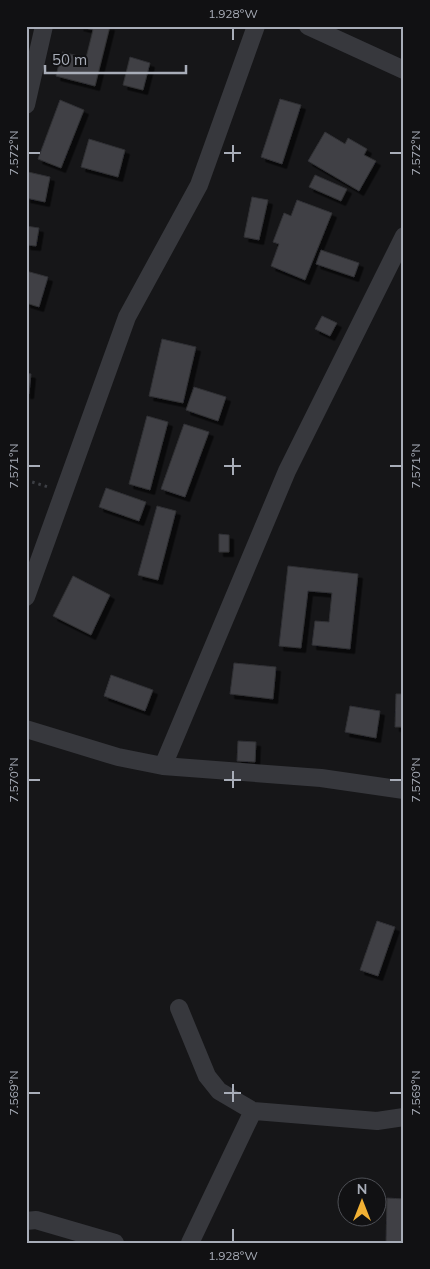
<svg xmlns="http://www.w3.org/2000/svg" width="430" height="1269" font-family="Mulish,sans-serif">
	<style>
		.building { fill: #404145; stroke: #303034; filter: url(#shadow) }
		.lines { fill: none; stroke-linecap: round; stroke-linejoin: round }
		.path { stroke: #3d3f44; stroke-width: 3; stroke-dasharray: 2.5 4; stroke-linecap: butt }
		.minor { stroke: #37383d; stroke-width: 18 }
		.ticks { fill: none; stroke: #a8adb8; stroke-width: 2 }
		.neatline { fill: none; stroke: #a8adb8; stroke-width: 2 }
		.ticks-label { font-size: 12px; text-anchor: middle; fill: #a8adb8 }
	</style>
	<defs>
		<filter id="shadow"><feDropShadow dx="4.5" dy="4.5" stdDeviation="0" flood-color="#0009"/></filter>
	</defs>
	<rect width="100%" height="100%" fill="#161618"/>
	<path class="building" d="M79,26H110L95,86L56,76L62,52L86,58L93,30Z
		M130,57L150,63L143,90L123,85Z
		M280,99L301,105L282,164L261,157Z
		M60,100L84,110L61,168L38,159Z
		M325,132L345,144L348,138L367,149L364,155L376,161L359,191L308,161Z
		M89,139L125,150L118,177L81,167Z
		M28,172L50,177L45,202L26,198Z
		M315,175L347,189L341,201L309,187Z
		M252,197L268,200L259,240L244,237Z
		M297,200L332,213L305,280L271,266L279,244L273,242L284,213L291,216Z
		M26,226L39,228L36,246L26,245Z
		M321,250L359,263L354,277L316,264Z
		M26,271L48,277L39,307L26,303Z
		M322,316L337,323L330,336L315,329Z
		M162,339L196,347L183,403L149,396Z
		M26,373L31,374L29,394H26Z
		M194,387L226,397L218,421L186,410Z
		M147,416L168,422L150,490L129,484Z
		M184,424L209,432L185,497L161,489Z
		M106,488L146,502L139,521L99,507Z
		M157,506L176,511L158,580L138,575Z
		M219,534L229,535V552H219Z
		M288,566L358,574L350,649L312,645L315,621L329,622L332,593L308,591L301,648L279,646Z
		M73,576L110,595L91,635L53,616Z
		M234,663L276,667L273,699L230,694Z
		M111,675L153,690L145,711L104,696Z
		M396,694H404V727H395Z
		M350,706L380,711L376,738L345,732Z
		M238,741L256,742L255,762L237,761Z
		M377,921L395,927L378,976L360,970Z
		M387,1198L404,1199V1243H386Z"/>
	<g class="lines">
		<path class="path" d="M26,480L48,487"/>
		<path class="minor" d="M308,26L404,70
			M26,105L44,26
			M404,236L287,471L163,766L321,778L404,790
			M26,597L127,317L199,185L256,26
			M26,729L118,757L163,766
			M179,1008L207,1076L219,1091L253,1111L377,1121L404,1117
			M26,1221L36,1220L115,1243
			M190,1243L253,1111"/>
	</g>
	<path class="ticks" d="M233,28V40M233,145V162M28,153H40M224,153H241M390,153H402M233,458V475M28,466H40M224,466H241M390,466H402M233,771V788M28,780H40M224,780H241M390,780H402M233,1084V1102M28,1093H40M224,1093H241M390,1093H402M233,1229V1242"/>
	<rect width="430" height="1269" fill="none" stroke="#111113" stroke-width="55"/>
	<g transform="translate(362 1202)"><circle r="24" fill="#111113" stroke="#4d4f55"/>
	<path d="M0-4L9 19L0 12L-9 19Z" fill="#f2b134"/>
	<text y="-8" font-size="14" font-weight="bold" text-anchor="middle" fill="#a8adb8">N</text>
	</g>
	<path d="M45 65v8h141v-8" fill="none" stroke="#a8adb8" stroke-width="2.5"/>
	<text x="52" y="65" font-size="15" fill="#a8adb8" stroke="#111113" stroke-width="4" paint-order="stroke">50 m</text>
	<rect x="28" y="28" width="374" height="1214" class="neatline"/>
	<g class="ticks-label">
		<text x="233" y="18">1.928°W</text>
		<text transform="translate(14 153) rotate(-90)" y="4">7.572°N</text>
		<text transform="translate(416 153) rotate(-90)" y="4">7.572°N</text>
		<text transform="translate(14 466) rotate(-90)" y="4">7.571°N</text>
		<text transform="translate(416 466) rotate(-90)" y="4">7.571°N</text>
		<text transform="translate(14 780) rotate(-90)" y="4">7.570°N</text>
		<text transform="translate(416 780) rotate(-90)" y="4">7.570°N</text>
		<text transform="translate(14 1093) rotate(-90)" y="4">7.569°N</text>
		<text transform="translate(416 1093) rotate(-90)" y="4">7.569°N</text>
		<text x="233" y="1260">1.928°W</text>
	</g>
</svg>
